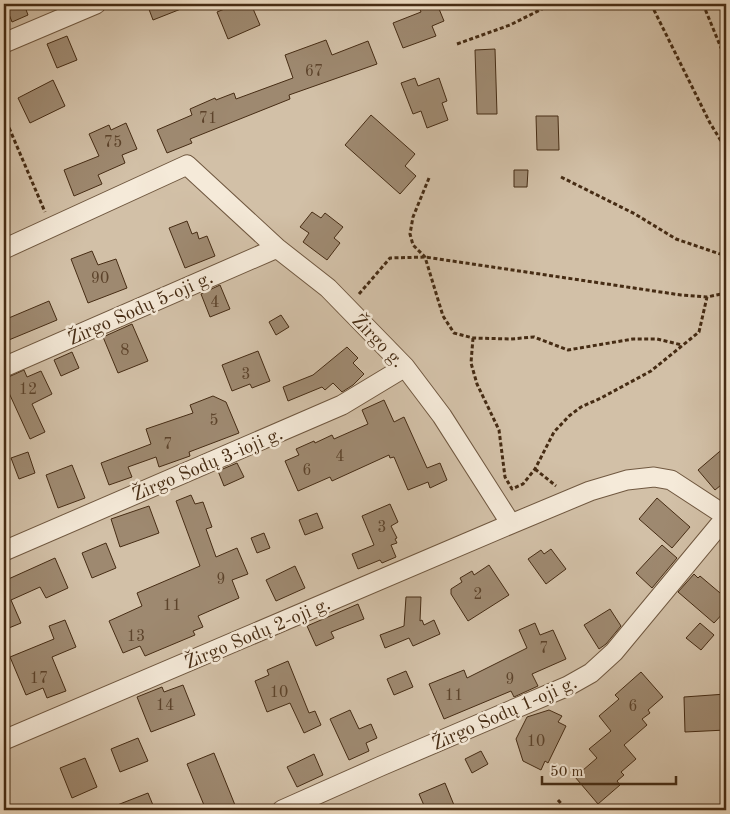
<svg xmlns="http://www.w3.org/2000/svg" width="730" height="814" font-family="'Old Standard TT',serif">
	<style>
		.green { fill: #d2c0a7; stroke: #8c765e }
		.building { fill: #9e8970; stroke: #462c14 }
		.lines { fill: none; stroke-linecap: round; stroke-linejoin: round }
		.minor-casing { stroke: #705840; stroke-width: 21 }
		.path { stroke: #462c14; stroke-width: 3; stroke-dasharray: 4 2.5; stroke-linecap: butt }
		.minor { stroke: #f5ead9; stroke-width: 19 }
		.labels { text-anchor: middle; stroke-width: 5; stroke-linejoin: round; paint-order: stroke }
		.number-label { font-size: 16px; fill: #5c432b }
		.street-label { font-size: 19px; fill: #462c14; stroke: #f5ead9 }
	</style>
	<rect width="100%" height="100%" fill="#efdec5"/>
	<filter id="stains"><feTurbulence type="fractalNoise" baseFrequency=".004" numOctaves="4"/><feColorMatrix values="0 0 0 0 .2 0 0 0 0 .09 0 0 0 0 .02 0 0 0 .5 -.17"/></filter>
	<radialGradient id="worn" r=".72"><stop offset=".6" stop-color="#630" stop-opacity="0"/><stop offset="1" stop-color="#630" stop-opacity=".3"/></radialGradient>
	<path class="green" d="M4,4H726V810H4Z"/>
	<path class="building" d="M5,4H24L28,15L12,22Z
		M147,4H191V5L153,20Z
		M225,4H251L260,25L228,39L217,12L227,8Z
		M427,4H437L444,21L432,26L436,36L403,48L393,23L421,12L419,7Z
		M67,36L77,60L57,68L47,44Z
		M326,40L332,55L368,41L377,64L289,95L290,99L190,139L192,143L167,153L157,130L192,115L190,109L215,98L216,100L234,93L236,99L293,78L285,55Z
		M495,49L497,114H477L475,50Z
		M415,78L418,86L439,78L447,101L442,103L448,120L427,128L421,111L413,114L401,83Z
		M53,80L65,106L30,123L18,98Z
		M371,115L415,154L405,166L416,176L400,194L345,145Z
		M536,116H558L559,150H537Z
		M126,123L137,149L122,155L125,163L98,175L102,184L74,196L64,170L99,156L89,134L109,125L111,130Z
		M514,170H528L527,187H514Z
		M312,212L321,218L325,213L343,227L334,238L340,243L327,260L303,242L309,233L300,227Z
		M187,221L192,234L197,232L199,239L207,236L215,256L185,268L169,228Z
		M92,251L98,265L116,259L127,288L88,303L71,259Z
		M220,285L230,309L210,317L201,294Z
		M49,301L57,320L4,342V320Z
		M281,315L289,327L276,335L269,322Z
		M132,324L148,361L118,373L103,337Z
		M347,347L358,358L353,363L364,374L353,385L342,392L333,383L325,390L322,387L288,401L283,387L313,375Z
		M258,351L270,381L252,388L250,384L232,391L222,365Z
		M72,352L79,368L61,376L54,360Z
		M24,370L27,377L41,371L52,394L32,404L45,432L30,439L4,382V379Z
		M213,396L226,402L239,433L189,452L190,456L159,467L156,457L128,467L132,477L109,485L101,463L151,444L146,429L193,413L190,405Z
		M384,400L394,422L404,417L427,468L440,463L447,480L430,488L428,482L408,490L394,457L390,458L389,455L332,481L330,477L298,491L285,461L299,455L296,449L314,441L315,443L332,435L334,439L368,424L362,410Z
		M726,446V481L715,490L698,470Z
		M28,452L35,473L19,479L11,458Z
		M237,463L244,477L224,486L218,471Z
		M72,465L85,498L58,508L46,475Z
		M191,495L195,504L203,502L212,527L206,529L216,557L237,548L248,574L232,580L239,598L198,616L203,627L193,631L195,635L145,656L140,646L123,653L109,621L142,606L137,593L200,566L176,501Z
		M657,498L690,527L672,548L639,519Z
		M390,504L398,522L391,526L397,538L395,539L397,543L391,545L396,557L382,563L380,560L358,569L352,554L374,545L362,516Z
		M149,506L159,533L120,547L111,519Z
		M317,513L323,528L305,535L299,520Z
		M264,533L270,548L257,553L251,538Z
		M106,543L116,568L92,578L82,553Z
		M662,545L677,558L652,588L636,573Z
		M551,549L566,569L546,584L528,559L541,550L544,554Z
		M55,558L68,588L46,598L40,587L11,600L21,623L4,630V581Z
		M489,565L509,595L468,621L451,594V589L462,582L460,578L472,571L474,575Z
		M295,566L305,588L276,601L266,580Z
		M694,574L698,578L700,576L726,598V610L714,623L678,592Z
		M406,597H421L420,621L422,620L424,625L434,620L440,634L413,646L409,638L385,648L380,635L404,626Z
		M358,604L364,619L331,632L334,638L316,646L307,626Z
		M610,609L621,626L606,644L599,649L584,625Z
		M65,620L76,647L52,657L66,691L47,698L43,688L26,695L10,657L54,639L49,626Z
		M535,623L540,635L553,630L566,659L532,674L538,686L514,697L511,691L444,719L429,684L464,670L467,678L527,648L519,630Z
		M700,623L714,635L701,650L686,638Z
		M288,661L309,713L315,711L321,725L304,733L290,703L267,712L255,681L269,675L267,670Z
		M406,671L413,687L394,695L387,679Z
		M641,672L663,697L648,710L650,713L642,719L647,725L624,745L636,759L621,772L624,775L617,781L620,785L598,804L575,777L597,758L589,749L611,731L599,716L619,699L615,695Z
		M183,685L195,715L151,732L137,697L162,687L164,692Z
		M726,694V730L685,732L684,697Z
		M350,710L359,729L371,724L377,738L366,743L369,751L349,760L330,719Z
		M549,710L562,716L558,722L566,726L548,763L545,761L541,770L523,761L516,739L527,717Z
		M138,738L148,761L120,772L111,749Z
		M481,751L488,764L472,773L465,759Z
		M214,753L237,810H206L187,764Z
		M314,754L323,775L297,787L287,767Z
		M85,758L97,787L72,798L60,768Z
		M445,783L456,810H426L419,794Z
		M148,793L155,810H107V809Z"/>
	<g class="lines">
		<defs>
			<path id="minor" d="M4,43L96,4
				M4,249L187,165L277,248L328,288L405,367L442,416L511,524L590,491L627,480L654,477L671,480L726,516
				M4,367L277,248
				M4,551L342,405L405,367
				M4,740L511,524
				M282,810L381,766L568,686L591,673L614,652L726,517"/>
		</defs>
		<use href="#minor" class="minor-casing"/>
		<path class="path" d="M651,4L710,123L726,149
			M703,4L726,60
			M457,44L510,25L552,4
			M4,116L45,212
			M561,177L635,214L676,239L726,256
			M429,178L413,217L410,234L413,245L425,257L443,316L454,333L473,338L511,339L534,337L568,350L633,339H657L682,345
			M359,294L390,258L425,257L681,295L707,297L726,293
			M473,338L471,363L477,384L499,430L505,477L512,489L523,484L535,469L554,432L569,416L581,407L601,398L651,371L699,332L707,297
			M535,469L556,486
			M558,800L567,810"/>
		<use href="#minor" class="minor"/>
	</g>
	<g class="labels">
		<g class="number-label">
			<text x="314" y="76">67</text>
			<text x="208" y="123">71</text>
			<text x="113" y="147">75</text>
			<text x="100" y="283">90</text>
			<text x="215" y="307">4</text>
			<text x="125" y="355">8</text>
			<text x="246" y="379">3</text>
			<text x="28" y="394">12</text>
			<text x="214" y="425">5</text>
			<text x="168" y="449">7</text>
			<text x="340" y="461">4</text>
			<text x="307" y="475">6</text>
			<text x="382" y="532">3</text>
			<text x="221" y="584">9</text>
			<text x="478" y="599">2</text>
			<text x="172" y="610">11</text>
			<text x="136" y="641">13</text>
			<text x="544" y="653">7</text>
			<text x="39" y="683">17</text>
			<text x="510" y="684">9</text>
			<text x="279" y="697">10</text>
			<text x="454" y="700">11</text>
			<text x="165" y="710">14</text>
			<text x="633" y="711">6</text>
			<text x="536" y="746">10</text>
		</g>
		<g class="street-label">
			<text transform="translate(140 307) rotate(-24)" y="7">Žirgo Sodų 5-oji g.</text>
			<text transform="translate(379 340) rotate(46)" y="7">Žirgo g.</text>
			<text transform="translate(207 463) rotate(-23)" y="7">Žirgo Sodų 3-ioji g.</text>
			<text transform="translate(257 632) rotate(-23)" y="7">Žirgo Sodų 2-oji g.</text>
			<text transform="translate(504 712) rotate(-24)" y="7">Žirgo Sodų 1-oji g.</text>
		</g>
	</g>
	<rect width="730" height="814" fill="none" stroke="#efdec5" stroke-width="20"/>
	<rect x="5" y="5" width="720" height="804" fill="none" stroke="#462c14" stroke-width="2.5"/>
	<rect x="10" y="10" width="710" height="794" fill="none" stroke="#462c14"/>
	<path d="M542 776v8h134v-8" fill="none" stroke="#462c14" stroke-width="2.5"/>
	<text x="550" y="776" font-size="15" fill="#462c14" stroke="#f5ead9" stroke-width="4" paint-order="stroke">50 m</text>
	<rect width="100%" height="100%" filter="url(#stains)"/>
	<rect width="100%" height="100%" fill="url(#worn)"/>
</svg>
